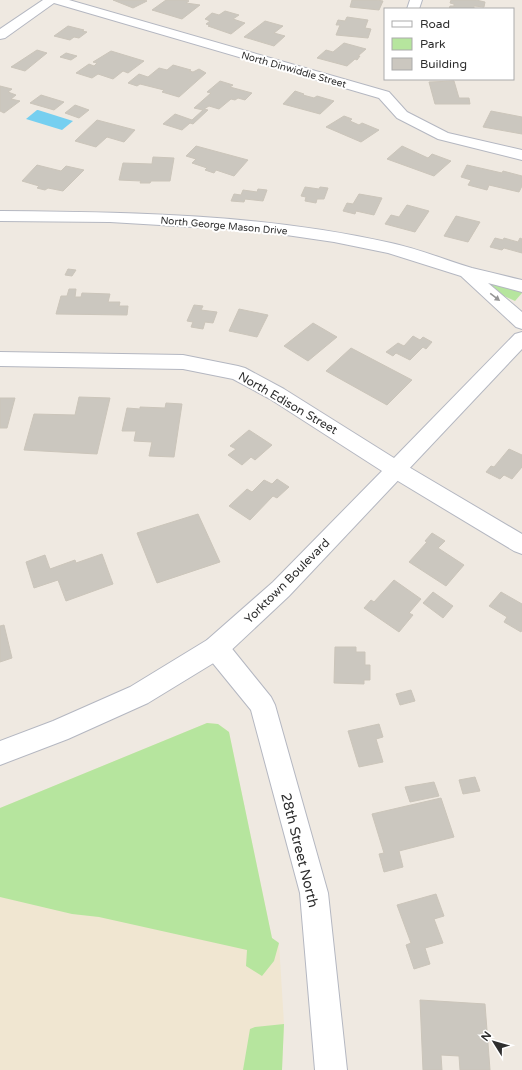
<svg xmlns="http://www.w3.org/2000/svg" width="522" height="1070" font-family="'Varela Round',sans-serif">
	<style>
		.education { fill: #f0e6d1 }
		.green { fill: #b6e59e }
		.water { fill: #75cff0 }
		.building { fill: #cbc7bf; stroke: #cbc5ba }
		.lines { fill: none; stroke-linecap: round; stroke-linejoin: round }
		.street-casing { stroke: #b4b7c1; stroke-width: 2 }
		.secondary-casing { stroke: #b4b7c1; stroke-width: 2 }
		.street { fill: #fff; fill-rule: evenodd }
		.secondary { fill: #fff; fill-rule: evenodd }
		.oneway { fill: #969696 }
		.labels { text-anchor: middle; stroke-width: 4; stroke-linejoin: round; paint-order: stroke }
		.far-street-label { font-size: 10px; fill: #2e2e2e; stroke: #fff }
		.street-label { font-size: 12px; fill: #2e2e2e; stroke: #fff }
		.near-street-label { font-size: 14px; fill: #2e2e2e; stroke: #fff }
	</style>
	<rect width="100%" height="100%" fill="#efe9e1"/>
	<path class="education" d="M207,723L218,724L229,732L272,938L279,943L284,1024L282,1070H0V808Z"/>
	<path class="green" d="M493,283L522,292V293L515,301L504,296L488,284Z
		M207,723L218,724L229,732L272,938L279,943L274,961L262,976L246,966L247,950L99,917L72,914L0,897V808Z
		M284,1024L282,1070H243L250,1029L255,1027Z"/>
	<path class="water" d="M37,110H38L73,121L62,130L26,119Z"/>
	<path class="building" d="M113,0H145L147,1L133,8Z
		M166,0H187L189,1L186,3L200,5L182,19L152,10Z
		M352,0H377L383,1L379,10L350,7Z
		M451,0H476L485,2L484,7L474,6V9H449L450,6H454V4L450,3Z
		M225,11L239,15L233,19L245,23L231,34L208,26L210,25L206,24L210,21L205,19L212,13L219,15Z
		M347,17L368,20L365,28L371,29L368,38L336,35L340,25H336L338,20L345,21Z
		M265,21L283,26L274,33L285,36L274,46L244,37Z
		M68,26L84,30L82,31L87,32L79,38L74,37L70,40L54,36Z
		M344,43L366,49L358,56H360L357,60L355,59L347,66L317,58L326,50L333,52Z
		M37,50L47,53L25,71L11,67Z
		M111,51L144,61L128,73L123,71L113,79L98,74L92,78L76,73L89,64L94,66L97,63L93,62Z
		M66,53L77,56L71,60L60,57Z
		M173,65L191,70L189,71L193,72L199,69L206,73L179,97L162,92L164,90L140,84L137,86L128,83L139,74L148,77L159,68L167,70Z
		M220,81L233,85L230,87L252,93L245,100L238,98L235,100L231,99L219,109L209,106L204,109L208,110L193,124L190,123L182,130L163,124L175,114L192,120L203,110L194,108L211,93L207,92Z
		M454,81L459,98H469L470,104H435L429,82Z
		M0,86L12,89L8,92L16,95L11,99L20,101L4,113L0,111Z
		M295,91L304,94L303,95L314,98L317,96L334,101L320,114L283,104Z
		M41,95L64,102L54,110L30,103Z
		M75,105L89,110L79,118L65,113Z
		M491,111L522,117V134L483,127Z
		M344,116L352,119L350,121L359,125L362,123L379,130L361,142L326,127Z
		M97,120L135,130L124,142L107,137L96,147L75,141Z
		M196,146L248,160L234,176L216,170L214,173L205,170L207,168L192,163L196,159L186,156Z
		M402,146L428,158L432,154L451,161L434,176L387,159Z
		M153,157L174,158L170,181H151L150,183H140L141,181L119,180L123,163L152,164Z
		M37,165L61,171L66,166L84,170L63,191L48,188L45,190L37,188L39,186L22,181Z
		M467,165L502,173L503,171L522,176V186L519,192L489,185L487,190L468,185L471,180L461,177Z
		M305,187L319,189L320,187L328,188L324,199H317L316,203L305,201L306,197L301,196Z
		M258,189L267,190L263,201L245,199L244,202L231,201L234,194L241,195L243,190L257,192Z
		M359,194L382,198L374,215L356,211L355,214L343,211L347,203L353,204Z
		M407,205L429,211L415,232L385,224L391,215L399,217Z
		M456,216L480,222L468,242L444,236Z
		M495,238L503,240L504,238L518,242L520,238L522,239V253L504,248L502,250L490,247Z
		M68,269L76,270L72,276L65,275Z
		M69,289H76L75,297H81L82,293L110,294L108,302H120L119,306H128L127,315L56,314L61,296H67Z
		M194,305L203,306L201,310L217,312L213,323L205,322L203,329L191,327L193,322L187,321Z
		M239,309L268,315L257,337L229,331Z
		M313,323L337,337L308,361L284,346Z
		M413,336L420,340L423,337L432,342L426,349L423,347L410,360L396,353L393,356L386,352L398,343L404,346Z
		M351,348L412,380L387,405L326,371Z
		M79,397L110,398L97,454L24,450L34,414L75,415Z
		M0,398H15L7,428H0Z
		M166,403L182,404L174,457L149,456L152,442L134,441L136,431H122L127,408L140,409V407L165,408Z
		M249,430L272,445L255,460L251,457L242,465L228,455L236,449L230,446Z
		M509,449L522,455V467L512,479L504,475L500,479L486,472L491,466L494,467Z
		M277,479L289,487L277,498L273,496L250,520L229,506L247,489L252,492L264,480L272,484Z
		M198,514L220,562L157,583L137,533Z
		M432,533L445,541L438,548L464,565L446,586L409,562L427,542L425,541Z
		M102,554L113,584L66,601L58,580L34,588L26,562L45,555L50,569L75,560L76,563Z
		M394,580L421,599L409,613L413,615L399,632L364,608L371,600L374,602Z
		M433,592L453,606L443,618L423,603Z
		M501,592L522,604V630L521,632L504,622L507,617L489,606Z
		M4,625L12,658L0,662V626Z
		M335,647H356V652H365V665H370V680H364V684L334,683Z
		M411,690L415,701L400,705L396,694Z
		M379,724L383,737L376,739L383,762L359,767L348,731Z
		M475,777L480,791L463,794L459,780Z
		M434,782L439,796L410,802L405,787Z
		M441,798L454,837L399,851L403,867L384,872L379,854L384,853L372,814Z
		M436,894L444,916L434,919L443,943L425,948L430,964L414,969L406,945L411,943L397,905Z
		M420,1000L485,1004L490,1070H460L459,1056L441,1055L442,1070H423Z"/>
	<g class="lines">
		<defs>
			<path id="street" d="M43,0H69L389,92L407,112L448,133L522,150V160L438,139L397,118L379,98L54,3L5,38L0,39V29Z
				M410,0H422L419,9H407Z
				M0,211C131,212 263,214 391,243C419,249 445,260 472,268C489,272 505,276 522,280V292L488,283L522,312V329L516,327L461,276L388,253L334,242L259,231L110,222L0,221Z
				M395,461L402,463L522,534V554L514,551L388,475L385,469L388,463Z
				M216,637L225,640L271,697L275,705L328,893L347,1070H315L300,893L251,710L207,656L204,648L207,640Z"/>
			<path id="secondary" d="M522,332V349L289,596L225,656L148,703L68,739L0,765V741L53,721L130,687L207,640L273,582L382,471L270,399L233,379L183,369L0,366V352L183,355L238,366L245,368L284,389L394,458L515,334Z"/>
		</defs>
		<use href="#street" class="street-casing"/>
		<use href="#secondary" class="secondary-casing"/>
		<use href="#street" class="street"/>
		<use href="#secondary" class="secondary"/>
	</g>
	<defs><path id="oneway-solid" d="M-6-.8H1V-3.2L6.5 0L1 3.2V.8H-6Z"/></defs>
	<use class="oneway" href="#oneway-solid" transform="translate(495 297) rotate(37)"/>
	<g class="labels">
		<g class="far-street-label">
			<text transform="translate(294 69) rotate(16)" y="4">North Dinwiddie Street</text>
			<text transform="translate(224 225) rotate(5)" y="4">North George Mason Drive</text>
		</g>
		<g class="street-label">
			<text transform="translate(288 403) rotate(30)" y="4">North Edison Street</text>
			<text transform="translate(287 581) rotate(-45)" y="4">Yorktown Boulevard</text>
		</g>
		<g class="near-street-label">
			<text transform="translate(300 850) rotate(76)" y="5">28th Street North</text>
		</g>
	</g>
	<rect x="384" y="8" width="130" height="72" fill="#ffffff" stroke="#ababab"/>
	<rect x="392" y="21" width="20" height="6" fill="#ffffff" stroke="#ababab"/>
	<text x="420" y="28" font-size="12" fill="#2e2e2e">Road</text>
	<rect x="392" y="38" width="20" height="12" fill="#b6e59e" stroke="#ababab"/>
	<text x="420" y="48" font-size="12" fill="#2e2e2e">Park</text>
	<rect x="392" y="58" width="20" height="12" fill="#cbc7bf" stroke="#ababab"/>
	<text x="420" y="68" font-size="12" fill="#2e2e2e">Building</text>
	<g transform="translate(494 1042) rotate(307)" stroke="#ffffff" stroke-width="3" paint-order="stroke">
	<path d="M0-3L7 15L0 10L-7 15Z" fill="#2e2e2e"/>
	<text y="-6" font-size="11" font-weight="bold" text-anchor="middle" fill="#2e2e2e">N</text>
	</g>
</svg>
